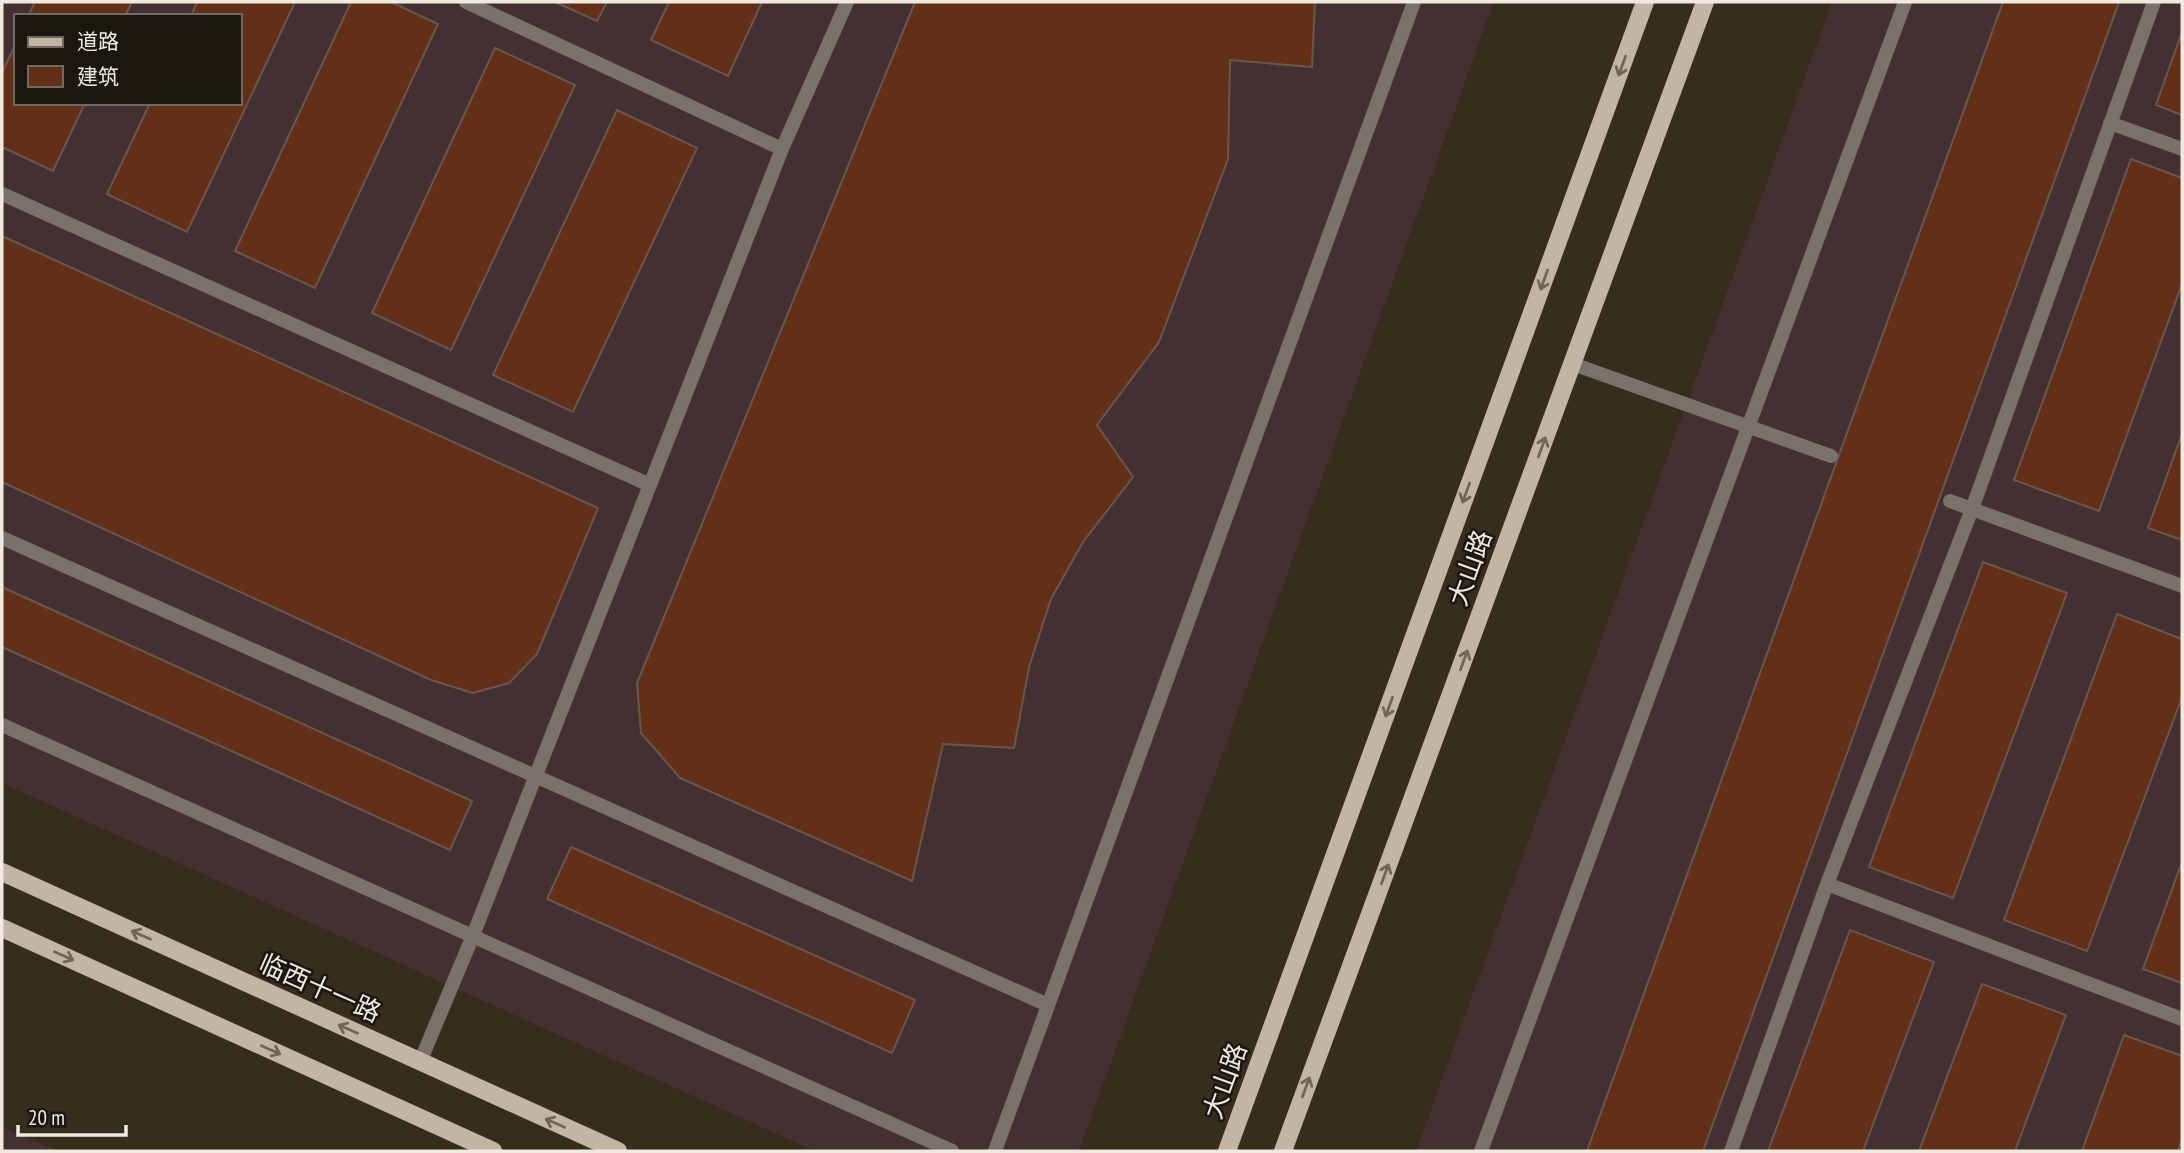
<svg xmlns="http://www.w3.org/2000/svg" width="2184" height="1153" font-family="'PT Sans Narrow','Noto Sans SC',sans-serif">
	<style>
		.commercial { fill: #443031; fill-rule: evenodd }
		.building { fill: #622f19; stroke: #6b564e; stroke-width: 2 }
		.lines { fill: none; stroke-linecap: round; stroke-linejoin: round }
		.service { stroke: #79726b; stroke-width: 14 }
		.primary { stroke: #c3b5a6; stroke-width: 18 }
		.oneway { stroke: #6f665a }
		.labels { text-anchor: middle; stroke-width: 5; stroke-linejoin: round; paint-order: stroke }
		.street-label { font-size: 26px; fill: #f0e9e0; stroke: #1b160f }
	</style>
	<rect width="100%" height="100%" fill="#372d1d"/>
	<path class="commercial" d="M2,2H1494L1079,1151H815L2,783ZM16,16H240V103H16Z
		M1832,2H2182V1151H1416Z
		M2,1127L58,1151H2Z"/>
	<path class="building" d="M35,2H132L125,16H28Z
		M197,2H295L187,232L107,194L150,103H240V16H191Z
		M351,2H391L438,24L315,288L235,251Z
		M555,2H607L597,21Z
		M669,2H762L728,76L651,40Z
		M915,2H1315L1312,67L1230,60L1228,159L1159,342L1097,425L1133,477L1083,542L1051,599L1029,667L1014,748L943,744L912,881L680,778L641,733L637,683Z
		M2003,2H2119L1703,1151H1587Z
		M2182,32V115L2156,105Z
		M16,43V103H85L53,171L2,147V73Z
		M495,48L575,85L451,350L372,313Z
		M617,110L697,148L573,412L493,375Z
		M2131,159L2182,178V284L2099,511L2014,480Z
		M2,236L598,508L537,654L509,683L473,693L431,680L2,482Z
		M2182,434V540L2148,528Z
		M1983,562L2067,593L1953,898L1869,867Z
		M2,587L472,801L450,850L2,647Z
		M2117,614L2182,639V697L2087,951L2004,920Z
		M571,847L915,1000L892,1053L547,899Z
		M2182,862V983L2143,969Z
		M1850,930L1934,962L1863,1151H1768Z
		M1982,984L2066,1015L2015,1151H1919Z
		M2124,1035L2182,1056V1140L2178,1151H2082Z"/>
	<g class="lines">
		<path class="service" d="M466,2L782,149
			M2110,123L2182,149
			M2,194L650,485
			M1573,364L1831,456
			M1950,501L2182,586
			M2,538L1048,1005
			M2,725L952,1151
			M1827,884L2182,1019
			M420,1062L472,938L782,149L847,2
			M995,1151L1414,2
			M1481,1151L1905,2
			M1731,1151L1827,884L1972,509L2154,2"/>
		<path class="primary" d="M2,872L618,1151
			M2,928L493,1151
			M1227,1151L1645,2
			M1283,1151L1705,2"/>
	</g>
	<defs><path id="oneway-shaft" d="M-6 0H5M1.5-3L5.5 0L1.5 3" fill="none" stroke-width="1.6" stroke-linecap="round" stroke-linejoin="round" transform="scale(1.75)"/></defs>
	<g class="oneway">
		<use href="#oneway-shaft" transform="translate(1622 66) rotate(110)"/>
		<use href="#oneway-shaft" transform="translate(1544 280) rotate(110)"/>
		<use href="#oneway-shaft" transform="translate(1542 447) rotate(-70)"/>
		<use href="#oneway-shaft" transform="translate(1466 493) rotate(110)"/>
		<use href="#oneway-shaft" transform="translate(1464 660) rotate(-70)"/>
		<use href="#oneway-shaft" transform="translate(1389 707) rotate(110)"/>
		<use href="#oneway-shaft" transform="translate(1385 874) rotate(-70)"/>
		<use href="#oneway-shaft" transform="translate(141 935) rotate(-156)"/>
		<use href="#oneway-shaft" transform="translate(64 956) rotate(24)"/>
		<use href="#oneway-shaft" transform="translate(348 1029) rotate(-156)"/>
		<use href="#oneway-shaft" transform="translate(271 1050) rotate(24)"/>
		<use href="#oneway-shaft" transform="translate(1306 1087) rotate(-70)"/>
		<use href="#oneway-shaft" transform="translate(555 1123) rotate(-156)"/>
	</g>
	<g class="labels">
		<g class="street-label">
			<text transform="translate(1470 568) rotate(-70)" y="9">大山路</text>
			<text transform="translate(320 988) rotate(24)" y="9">临西十一路</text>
			<text transform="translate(1225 1081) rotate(-70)" y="9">大山路</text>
		</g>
	</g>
	<rect width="2184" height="1153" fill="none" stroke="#f0e9e0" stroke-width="7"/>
	<rect x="14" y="14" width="228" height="91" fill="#1b160f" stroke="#706a63" stroke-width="2"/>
	<rect x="28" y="37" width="35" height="10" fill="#c3b5a6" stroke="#706a63" stroke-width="2"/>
	<text x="77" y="49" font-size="21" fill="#f0e9e0">道路</text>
	<rect x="28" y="66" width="35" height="21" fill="#622f19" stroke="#706a63" stroke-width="2"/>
	<text x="77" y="84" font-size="21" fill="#f0e9e0">建筑</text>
	<path d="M18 1125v10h108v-10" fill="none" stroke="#f0e9e0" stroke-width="3.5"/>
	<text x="28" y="1125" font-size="21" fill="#f0e9e0" stroke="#1b160f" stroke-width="5" paint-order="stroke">20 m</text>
</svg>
